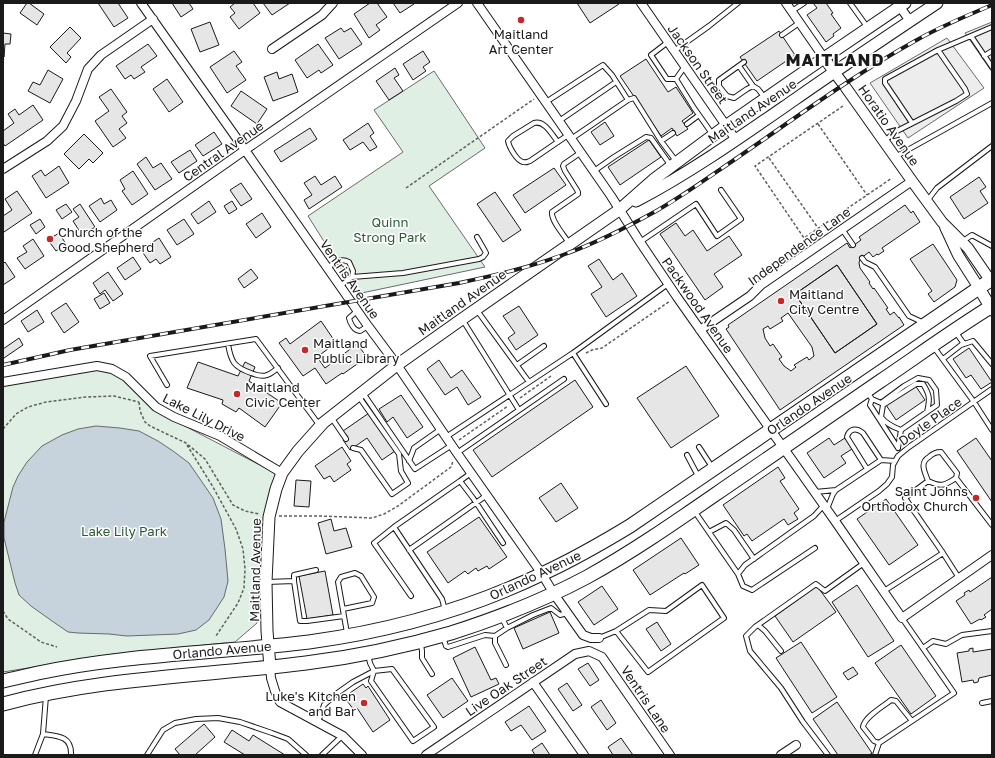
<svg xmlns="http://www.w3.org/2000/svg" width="995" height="758" font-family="'Golos Text',sans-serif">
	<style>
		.green { fill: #e0efe3; stroke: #6a6a6a }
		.parking { fill: #ededed; stroke: #6a6a6a }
		.water { fill: #c6d2dc; stroke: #6a6a6a }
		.building { fill: #e6e6e6; stroke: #1a1a1a; fill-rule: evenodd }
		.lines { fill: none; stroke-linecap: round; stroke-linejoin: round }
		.service-casing { stroke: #1a1a1a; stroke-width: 6 }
		.minor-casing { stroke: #1a1a1a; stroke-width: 10 }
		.tertiary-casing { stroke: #1a1a1a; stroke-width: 12 }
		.secondary-casing { stroke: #1a1a1a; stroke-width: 13 }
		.primary-casing { stroke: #1a1a1a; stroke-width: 15 }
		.path { stroke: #5f5f5f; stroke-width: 1.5; stroke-dasharray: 3 2; stroke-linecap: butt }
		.service { stroke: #fff; stroke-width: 4 }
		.minor { stroke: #fff; stroke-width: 8 }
		.tertiary { stroke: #fff; stroke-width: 10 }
		.secondary { stroke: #fff; stroke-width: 11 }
		.primary { stroke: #fff; stroke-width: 13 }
		.rail-casing { stroke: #1a1a1a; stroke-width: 4 }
		.rail { stroke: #fff; stroke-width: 2.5; stroke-dasharray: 8; stroke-linecap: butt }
		.poi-dot { fill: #c62828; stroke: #fff; stroke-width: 1.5 }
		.labels { text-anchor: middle; stroke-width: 3; stroke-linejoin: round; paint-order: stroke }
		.poi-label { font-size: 13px; fill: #1a1a1a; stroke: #fff; text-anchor: start }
		.street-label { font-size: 13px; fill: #1a1a1a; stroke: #fff }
		.park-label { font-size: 13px; fill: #2b5a34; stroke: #fff }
		.district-label { font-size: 17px; font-weight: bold; letter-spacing: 1px; fill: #1a1a1a; stroke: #fff }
	</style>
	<rect width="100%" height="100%" fill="#fff"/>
	<path class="green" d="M434,71L485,148L429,186L485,267L357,294L308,216L403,152L374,110Z
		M96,369L110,372L124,380L154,410L279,475L264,516L257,623L235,642L114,654L3,672V385Z"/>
	<path class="parking" d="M992,22V72L965,33Z
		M947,38L984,88L908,138L870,83Z"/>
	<path class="water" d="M96,426L120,428L139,431L158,441L173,451L189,463L213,498L221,519L225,549L228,581L224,597L209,620L196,630L178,634L127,636L109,634L78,633L68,632L52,621L31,606L19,595L15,583L4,538V522L13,487L18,476L27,462L42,446L62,435L78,429Z"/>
	<path class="building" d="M27,3H29L44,14L37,25L20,13Z
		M98,3H118L128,18L114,27Z
		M172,3H189L193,9L181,17Z
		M235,3H253L260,13L239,29L230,17L235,13L230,7Z
		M263,3H290L272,15Z
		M370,3H377L387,17L376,25L380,30L369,38L354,14Z
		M393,3H413L414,4L400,13Z
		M577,3H618L619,4L590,23Z
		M813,3H826L833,13L831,14L841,28L833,34L834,36L826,42L807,15L817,8Z
		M210,22L219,45L200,52L191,29Z
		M70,27L81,38L67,53L71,57L66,63L50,47Z
		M341,28L344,32L351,28L362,44L339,59L325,38Z
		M779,31L795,55L757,81L740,57Z
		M3,33L11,34L10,44H5L4,57Z
		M148,44L157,56L141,67L145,72L134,79L131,75L125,79L116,66Z
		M318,44L333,65L321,73L319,70L307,78L295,60Z
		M234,51L242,62L236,66L246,80L227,93L210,67Z
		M423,51L430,62L423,67L426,71L413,80L403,64Z
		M646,59L668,92L676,87L693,113L682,121L688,129L677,136L672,128L661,136L620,76Z
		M395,68L399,75L394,78L403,91L389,100L376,81Z
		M48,70L63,79L50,103L28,91L33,82L40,85Z
		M277,72L279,79L292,74L298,92L273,101L264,77Z
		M167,79L183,102L169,112L153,89Z
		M111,89L127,112L122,116L127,123L119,129L126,138L113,147L95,121L109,111L99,97Z
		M241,91L267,109L257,124L231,106Z
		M33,105L43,120L5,146L3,143V131L14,123L8,114L15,109L19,115Z
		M605,122L614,136L600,145L591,132Z
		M368,123L374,133L370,136L377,147L370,151L363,142L350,150L343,140Z
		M310,128L317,139L281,162L274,151Z
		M214,132L222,144L203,156L195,145Z
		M84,134L103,153L93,163L89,159L79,169L64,154Z
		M649,140L661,157L620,185L608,167Z
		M190,150L197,161L179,173L171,162Z
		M146,157L153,168L161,163L172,179L155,190L137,164Z
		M59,166L69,183L46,198L32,176L41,170L45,176Z
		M554,168L566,185L525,213L513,195Z
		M133,171L148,194L132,205L122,191L125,189L120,180Z
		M315,176L321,185L335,176L342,187L309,209L304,200L312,195L304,183Z
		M979,177L986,187L980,191L988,203L964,219L950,197Z
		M241,183L252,199L241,206L230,190Z
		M17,191L32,213L4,232L3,230V216L12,210L5,199Z
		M495,192L521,230L503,242L477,204Z
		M101,198L104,204L111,200L117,210L100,222L89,206Z
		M209,201L216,212L198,224L191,214Z
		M232,201L237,209L229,214L224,206Z
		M66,204L72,212L62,219L56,210Z
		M80,204L95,227L82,235L73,221L79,217L73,209Z
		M905,205L911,213L913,211L920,222L882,248L884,251L878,255L877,254L873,257L869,252L860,259L859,263L860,268L870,282L869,283L873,289L874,288L888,308L886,309L890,315L894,312L899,318V317L904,325L780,410L726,329L729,327L728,325L847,243L850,248L861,240L859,237ZM837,265L877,324L835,353L795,294ZM788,313L812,347L814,356L809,360L807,357L794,365L796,367L791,371L784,366L779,359L782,357L773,344L770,346L765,338L763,329L768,326L770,329L783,321L781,318Z
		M262,213L271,227L256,238L246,224Z
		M40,219L45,227L36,234L30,225Z
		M184,219L194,234L177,245L167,230Z
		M676,223L685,236L693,230L707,251L729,236L742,255L714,274L723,287L705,300L660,234Z
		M59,233L66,244L56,251L48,240Z
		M159,238L171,257L160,264L156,259L150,263L141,250Z
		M33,239L44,256L25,269L17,258L27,252L23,246Z
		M933,244L957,280L955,287L934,302L928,294L932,291L910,259Z
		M133,257L141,269L125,280L117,268Z
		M599,259L613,280L622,273L637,296L606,317L591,294L602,287L588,266Z
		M5,262L15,277L3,285V264Z
		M837,265L877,324L835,353L795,294Z
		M251,269L258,278L244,288L238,279Z
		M108,272L123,294L113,301L105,290L100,294L93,283Z
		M104,293L110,303L100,309L94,299Z
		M66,303L79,322L64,333L51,313Z
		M519,306L538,335L516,350L508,338L515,333L503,316Z
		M37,310L44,322L28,332L21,321Z
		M321,321L336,343L317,357L325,368L357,344L367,357L343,374L342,373L326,384L315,368L303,376L279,343L286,338L290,344Z
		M19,338L23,345L4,358L3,357V349Z
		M969,348L992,382L981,389L971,375L966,378L953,359Z
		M439,360L451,378L462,370L481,397L468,405L457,387L445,395L427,369Z
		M198,362L238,376L245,362L255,367L249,381L282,403L265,427L239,408L236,412L222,404L223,400L187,388Z
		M686,366L719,416L671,448L637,398Z
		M575,380L593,407L492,477L473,450Z
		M915,385L925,400L896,420L886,405Z
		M401,395L423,427L407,438L393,417L387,422L379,409Z
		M369,413L395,451L382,460L367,438L350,450L343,440L348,437L343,431Z
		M829,438L834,445L845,438L852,449L841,456L846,463L824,478L807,453Z
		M976,438L992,461V502L957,451Z
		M342,447L351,461L347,464L351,470L334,482L330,476L324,479L315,466Z
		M778,467L785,478L780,481L799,509L794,513L798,519L788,525L784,519L752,541L747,534L744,536L723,505Z
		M296,480L311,481L309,507L294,506Z
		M561,483L578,508L556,522L539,498Z
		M886,499L918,545L889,565L857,519Z
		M479,517L507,557L489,569L487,566L478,571L476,568L468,574L465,571L448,583L427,552Z
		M331,519L334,531L346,528L352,547L326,554L318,523Z
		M681,538L699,565L685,574L684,573L650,595L633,570Z
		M325,571L333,615L307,619L299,576Z
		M992,577V609L984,615L986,617L981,620L980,619L971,624L956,601L965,595L964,593L969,590L970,592Z
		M857,585L894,641L868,657L832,602Z
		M602,586L618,609L594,625L578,602Z
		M817,586L836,612L793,642L775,616Z
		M550,612L559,633L523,649L514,628Z
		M657,622L671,644L661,651L646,629Z
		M801,642L837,697L812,713L776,658Z
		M901,645L936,696L911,714L875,663Z
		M475,647L491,680L496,678L499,684L471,697L453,658Z
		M973,648V652L992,649V675L979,678L978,682L974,683L973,680L962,682L957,653L969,651V649Z
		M588,663L599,680L590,686L578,669Z
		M853,667L858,674L848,680L843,673Z
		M452,678L468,701L443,718L427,695Z
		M567,683L582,705L573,711L558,689Z
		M363,684L366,688L368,686L390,720L373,732L357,708L354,710L344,697Z
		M601,700L616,723L607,730L591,707Z
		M837,702L872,753L869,755H838L813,719Z
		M529,706L546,731L532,740L521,725L511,731L505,722Z
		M204,724L215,737L195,755H180L175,749Z
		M232,730L249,741L253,735L285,755H245L224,742Z
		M621,738L633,755H613L608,747Z
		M542,743L550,755H535L532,750Z"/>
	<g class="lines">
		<defs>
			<path id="service" d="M850,3L868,28
				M792,11L804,3
				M782,35L799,23
				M971,36L992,67
				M668,42L651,55L667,79H676L685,66
				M938,50L992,27
				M674,51L709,26L738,3
				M984,56L992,51
				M744,62L719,80V86L727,96L734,98L747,89L753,86L758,89L765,98
				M739,66L753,86
				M676,79L694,108L713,135
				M546,102L603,65L612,75L628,100
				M559,121L616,82
				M687,124L699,115
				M673,133L661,141L676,161
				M571,139L628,100L634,98L661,141
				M884,141L897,131L956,101L967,94L965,89L938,50L885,79V83L912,123
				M558,142C552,135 545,120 534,123L513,136L508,141C509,147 517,161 523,162C526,163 527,162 530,161L568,135
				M895,157L992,103
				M594,171L614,157L646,137L651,138L671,166
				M927,201L937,188L992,146
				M842,229L853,245
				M963,241L972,235L992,246
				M640,242L696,204L717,236L741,219L721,190
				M569,243C564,235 551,221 552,212L578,194V192L577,190L565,171L563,166L564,164L580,153
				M862,258L865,262L875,267L909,316L922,322
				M327,268C335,263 340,257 349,262L353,271L352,277L340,286
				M352,277L403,273L479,259L483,257L486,253L485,251L477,237
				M476,309L529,382
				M357,311L349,318C350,323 354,331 360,331L368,326
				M462,319L519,410
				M955,331L964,344
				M228,344C231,362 234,367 251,373C256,375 262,377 267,375C271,374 275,370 278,368
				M933,346L974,402L992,430
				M573,353L668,284
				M943,359L961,345L973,341L992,364
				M517,365L544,346
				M167,385L150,356L256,339L320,426
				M867,392L872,399L881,403L904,386L918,378L929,380L936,390L937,405L901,430L898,448
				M363,393L415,469L452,445
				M872,399L870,405L898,448
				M331,417L346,439
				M901,430C893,427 886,424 881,417L883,405L916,384H923C930,395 930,399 927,412
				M446,437L573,353L606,404
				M699,447L712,467
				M353,448L361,450L392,494L408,483L401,471L399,454L359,397
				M457,453L564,379
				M687,455L698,476
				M409,461L414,448L441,429
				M867,469L847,437C849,429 856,427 863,433L881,460
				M956,478L992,525
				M460,481L471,473
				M928,481C925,472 919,463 929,457C933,453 936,452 941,452L957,473L956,478C944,486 941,487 928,481L905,498L943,553
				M815,492L836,490
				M827,509L833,494L836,490L881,460L895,461
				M695,512L738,574
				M835,521L879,491L887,484L892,477L893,465L898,456L909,447L992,389
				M394,527L374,543L411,596
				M709,532L726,523L734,530L754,559
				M815,548L752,590L743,586L738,574L745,565L814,516L824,505
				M409,550L487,495
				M294,581V575L316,570
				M267,582L294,581L300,621H307L344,616
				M884,591L943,553L959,578
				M343,609L372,603L374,597L361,576L355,573L341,577L338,582L347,633
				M445,610L442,599L394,527L460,481L473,498L503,543
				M502,618L507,628L533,615L551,608L560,615L567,613
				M758,625L765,631L781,651
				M443,637L446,646L448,647L485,635L495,636
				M599,638L616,631L649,610L666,611L702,585L724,618L648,672L616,631
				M421,644L422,651V658L432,674
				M923,648L933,641L946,644L962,635L992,631
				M506,665L495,643V636L507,628
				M982,703L992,701
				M318,722L324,705L336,694L353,682L374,671L392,669L434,727L413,741L371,681L374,671L370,663L368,654
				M43,734C58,736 72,736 71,755
				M879,743L874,741L863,727C864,717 884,706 891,700L896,701L912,721
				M35,755L43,734L46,696
				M147,755L163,730L175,723L196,719L218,718L240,722L272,733L288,739L306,755
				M322,755L342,736
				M828,755L803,722L781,688L750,651L746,636L755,627L816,584L825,591L864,563
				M875,755L879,743L954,693L902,618"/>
			<path id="minor" d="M141,3L245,150L368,326L397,365L457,453L542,574L554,594L583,635L591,638H599
				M477,3L611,196L640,242L677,297L835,521L902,618L992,555
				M641,3L736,140
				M786,3L824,58
				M900,7L910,21
				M272,49L322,15L333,3
				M3,169L47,141L63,126L76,101L88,69L101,55L153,19
				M3,320L245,150L458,3
				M700,330L750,296L761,285L912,181
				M3,382L97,366L112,369L126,377L156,407L174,417L220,436L282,473
				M270,667L271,678L275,691L280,702L343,736L362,755
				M533,682L584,755
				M426,755L575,654L589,651L602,657L670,755
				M781,755L796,745"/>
			<path id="tertiary" d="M824,58L834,72L844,85L912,181L942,222L968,248L990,280
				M945,227L958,255L979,288"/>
			<path id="secondary" d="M636,201C691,172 742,136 794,100C841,67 889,35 937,3
				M979,288L992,310
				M270,667L267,631L266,582L269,517L276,489L282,473L298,451L323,423L397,365L462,319L619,210L653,180L727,125L824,58L905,3"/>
			<path id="primary" d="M3,681C15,678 26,676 38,673C127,654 219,653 309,642C390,631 470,609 544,573C574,559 602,543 630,526L992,279
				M3,704C102,677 205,676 306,663C355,657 403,647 451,633C498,618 544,600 587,577C643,546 695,508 748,472C791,442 835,412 879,382C916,357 953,330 992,306"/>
		</defs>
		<use href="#service" class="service-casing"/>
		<use href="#minor" class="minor-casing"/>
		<use href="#tertiary" class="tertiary-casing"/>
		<use href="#secondary" class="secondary-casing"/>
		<use href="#primary" class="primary-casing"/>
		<path class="path" d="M843,106L755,166L804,238L892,178
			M818,124L867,195
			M769,158L818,228
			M406,188L534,99
			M586,353L592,350L602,348L670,301
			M520,398L551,376
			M139,402L140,411L145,422L150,426L169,435L186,443L205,459L233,505L245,511L259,514
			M3,429L16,414L28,407L46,402L86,397L114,396L139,402
			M459,440L508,406
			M187,445L213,487L236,529L243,549L245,569L244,588L238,603L216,636
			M279,516H320L372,518L384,514L398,506L451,467L453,461
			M3,611L8,619L41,642L57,647"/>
		<use href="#service" class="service"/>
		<use href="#minor" class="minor"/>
		<use href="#tertiary" class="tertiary"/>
		<use href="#secondary" class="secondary"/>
		<use href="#primary" class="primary"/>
		<defs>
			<path id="rail" d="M3,365L70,350L459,283C496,275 532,267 568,253C599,242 629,226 658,210C684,195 709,177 734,160C794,119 852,76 915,41C939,27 966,16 992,5"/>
		</defs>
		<use href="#rail" class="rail-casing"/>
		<use href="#rail" class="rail"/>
	</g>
	<g class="poi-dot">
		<circle cx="521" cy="20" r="4"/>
		<circle cx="50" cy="239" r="4"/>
		<circle cx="781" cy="301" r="4"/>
		<circle cx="305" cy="350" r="4"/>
		<circle cx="237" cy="394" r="4"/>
		<circle cx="976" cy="498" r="4"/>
		<circle cx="364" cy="703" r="4"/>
	</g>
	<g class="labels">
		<g class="poi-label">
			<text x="521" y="39" text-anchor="middle">Maitland<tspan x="521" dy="15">Art Center</tspan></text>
			<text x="58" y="237">Church of the<tspan x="58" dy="15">Good Shepherd</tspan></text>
			<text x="789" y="299">Maitland<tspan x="789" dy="15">City Centre</tspan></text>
			<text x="313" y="348">Maitland<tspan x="313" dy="15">Public Library</tspan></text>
			<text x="245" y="392">Maitland<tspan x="245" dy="15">Civic Center</tspan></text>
			<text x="968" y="496" text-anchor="end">Saint Johns<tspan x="968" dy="15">Orthodox Church</tspan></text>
			<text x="356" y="701" text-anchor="end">Luke's Kitchen<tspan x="356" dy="15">and Bar</tspan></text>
		</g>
		<g class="street-label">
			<text transform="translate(698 64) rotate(55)" y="5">Jackson Street</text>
			<text transform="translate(752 111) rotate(-34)" y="5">Maitland Avenue</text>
			<text transform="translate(889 125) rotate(55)" y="5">Horatio Avenue</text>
			<text transform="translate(223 151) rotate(-35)" y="5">Central Avenue</text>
			<text transform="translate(799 246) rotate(-36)" y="5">Independence Lane</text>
			<text transform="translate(350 279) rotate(55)" y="5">Ventris Avenue</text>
			<text transform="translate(462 302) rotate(-35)" y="5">Maitland Avenue</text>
			<text transform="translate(698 305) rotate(55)" y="5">Packwood Avenue</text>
			<text transform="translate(809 404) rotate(-34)" y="5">Orlando Avenue</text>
			<text transform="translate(204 417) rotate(27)" y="5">Lake Lily Drive</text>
			<text transform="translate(930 421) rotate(-35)" y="5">Doyle Place</text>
			<text transform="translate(255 570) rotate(-89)" y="5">Maitland Avenue</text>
			<text transform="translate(535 575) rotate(-25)" y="5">Orlando Avenue</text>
			<text transform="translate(222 650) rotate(-5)" y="5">Orlando Avenue</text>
			<text transform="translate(506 686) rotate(-34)" y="5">Live Oak Street</text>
			<text transform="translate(646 699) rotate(56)" y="5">Ventris Lane</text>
		</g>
		<g class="park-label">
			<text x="390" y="227">Quinn<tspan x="390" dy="15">Strong Park</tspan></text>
			<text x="124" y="536">Lake Lily Park</text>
		</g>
		<g class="district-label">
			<text x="835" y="66">MAITLAND</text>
		</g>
	</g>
	<rect width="995" height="758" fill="none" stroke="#1a1a1a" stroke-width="8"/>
</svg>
